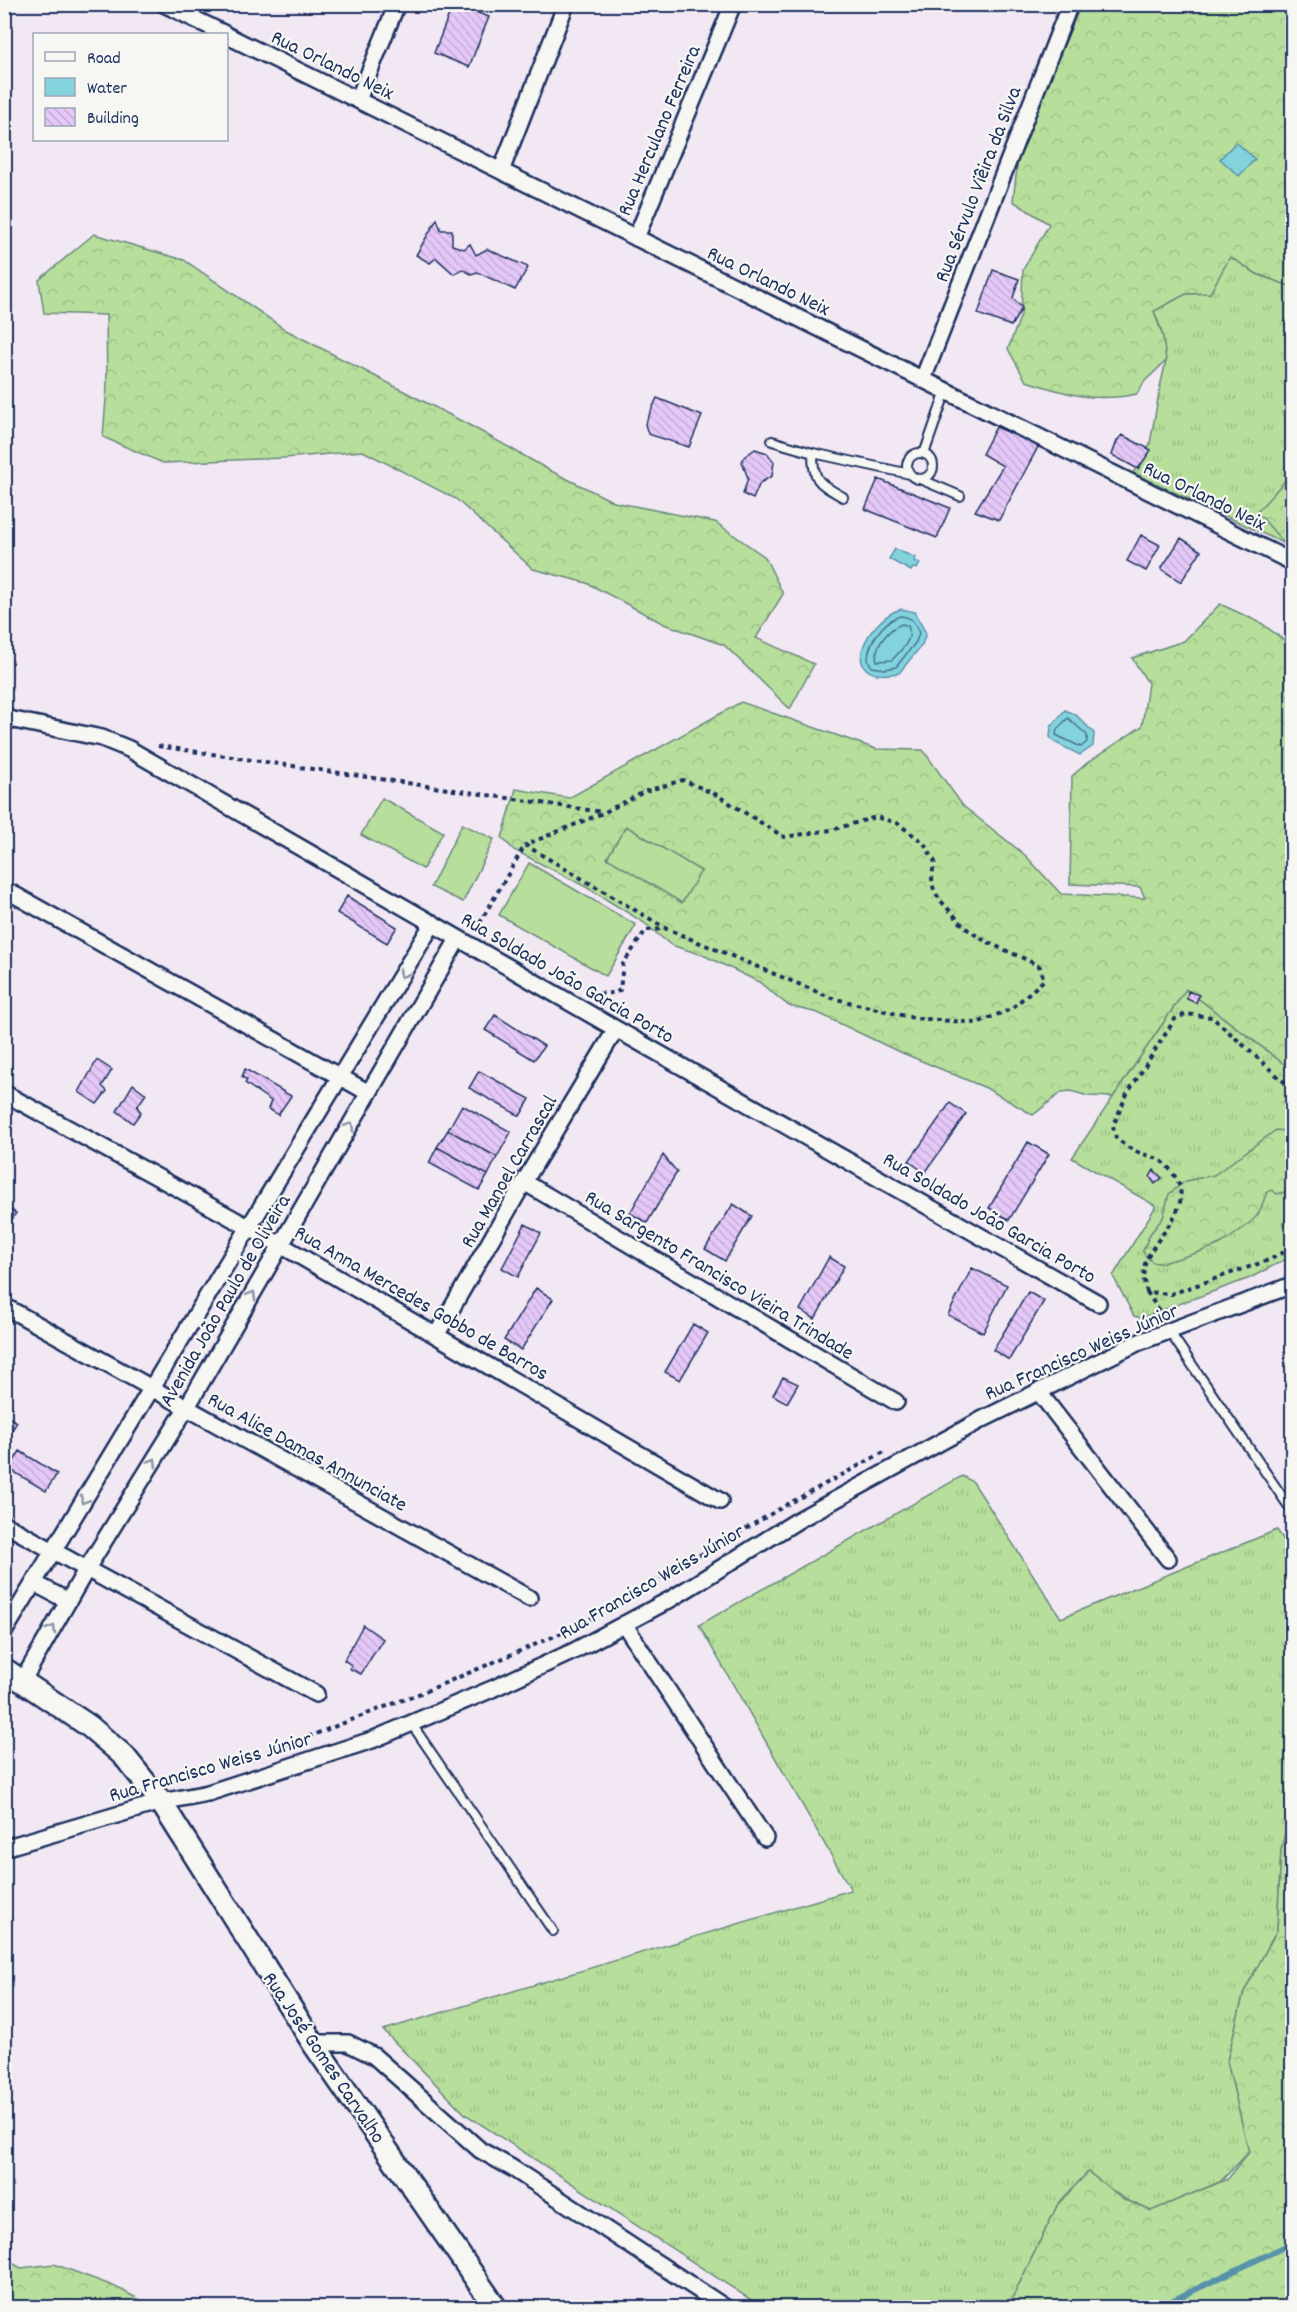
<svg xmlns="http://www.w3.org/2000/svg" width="1297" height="2312" font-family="Dekko,sans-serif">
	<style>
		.grass { fill: url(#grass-tufts); stroke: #69877c; stroke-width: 1.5 }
		.forest { fill: url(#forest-crowns); stroke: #69877c; stroke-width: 1.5 }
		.garden { fill: #b7df9b; stroke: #69877c; stroke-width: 1.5 }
		.water { fill: #83d3dd; stroke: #5991aa; stroke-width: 1.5 }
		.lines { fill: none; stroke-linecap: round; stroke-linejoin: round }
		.shore { stroke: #457191; stroke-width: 1.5 }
		.stream { stroke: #5991aa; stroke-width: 6 }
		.building { fill: url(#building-back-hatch); stroke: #1b2f5e; stroke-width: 1.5 }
		.service-casing { stroke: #1b2f5e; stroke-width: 12 }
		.minor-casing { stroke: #1b2f5e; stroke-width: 20 }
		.secondary-casing { stroke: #1b2f5e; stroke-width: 26 }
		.path { stroke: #1b2f5e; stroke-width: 4; stroke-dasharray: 4.5 4.5; stroke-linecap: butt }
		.service { stroke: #f6f6f2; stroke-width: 8 }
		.minor { stroke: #f6f6f2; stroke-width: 15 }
		.secondary { stroke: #f6f6f2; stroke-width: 21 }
		.oneway { stroke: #8892a8 }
		.labels { text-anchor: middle; stroke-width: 4.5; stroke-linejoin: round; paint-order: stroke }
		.street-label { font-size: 21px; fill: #1b2f5e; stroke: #f6f6f2 }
	</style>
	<defs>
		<pattern id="grass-tufts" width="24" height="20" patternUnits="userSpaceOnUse" patternTransform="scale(1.5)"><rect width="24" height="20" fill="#b7df9b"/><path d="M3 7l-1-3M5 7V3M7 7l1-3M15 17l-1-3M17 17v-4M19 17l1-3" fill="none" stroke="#9dc088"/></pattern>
		<pattern id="forest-crowns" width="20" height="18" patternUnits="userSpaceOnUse" patternTransform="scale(1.5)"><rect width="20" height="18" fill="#b7df9b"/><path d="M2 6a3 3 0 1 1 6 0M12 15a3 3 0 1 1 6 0" fill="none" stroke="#9dc088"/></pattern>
		<pattern id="building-back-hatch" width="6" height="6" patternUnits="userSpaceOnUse" patternTransform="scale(1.5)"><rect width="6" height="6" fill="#e5c8f7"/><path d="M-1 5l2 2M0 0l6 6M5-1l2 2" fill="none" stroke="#c4acd6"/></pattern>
	</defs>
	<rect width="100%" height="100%" fill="#f1e8f4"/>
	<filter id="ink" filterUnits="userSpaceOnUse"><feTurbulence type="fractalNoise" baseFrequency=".0167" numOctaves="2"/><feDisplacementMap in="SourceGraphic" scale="12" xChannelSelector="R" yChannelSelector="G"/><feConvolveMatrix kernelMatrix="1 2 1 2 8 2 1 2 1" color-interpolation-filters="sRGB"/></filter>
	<g filter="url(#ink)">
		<path class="grass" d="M1230,256L1257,274L1292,287V473L1258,512L1285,544L1133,473L1150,444L1160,387L1166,361L1161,329L1154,311L1186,294L1210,293Z
			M1186,989L1292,1070V1256L1250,1278L1141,1318L1134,1316L1113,1276L1156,1206L1072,1158Z
			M962,1476L973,1482L1061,1618L1277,1530L1292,1552V1807L1281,1850L1277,1930L1244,1992L1227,2061L1249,2152L1220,2182L1151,2211L1124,2199L1088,2172L1058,2204L1008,2307H762L465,2114L383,2030L851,1890L699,1625Z"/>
		<path class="forest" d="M1081,5H1292V287L1257,274L1230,257L1210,293L1186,294L1154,311L1163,337L1166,361L1145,381L1137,394C1093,403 1068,394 1026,381L1008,349L1021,315L1023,270L1049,224L1013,201L1019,150Z
			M94,234L184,260L286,330L471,426L549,470L614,502L715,522L765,557L783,594L756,638L814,664L790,709L724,645L664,624L587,583L533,569L456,499L363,451L284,458L163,463L103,437L107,386L106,315L44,313L39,280Z
			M1292,473V533L1285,544L1257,512Z
			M1220,604L1261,623L1292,646V1070L1186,989L1113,1097L1088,1096L1071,1091L1062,1092L1033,1115L986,1088L893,1049L818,1013L789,1006L759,982L703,955L671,945L643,922L586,887L514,850L502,838L516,789L569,798L741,702L876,749L923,750L963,806L1025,855L1061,894L1145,898L1140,887L1070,884L1072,776L1087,763L1142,726L1148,683L1132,658L1184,641Z
			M1276,1130L1292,1132V1190L1277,1194L1272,1190L1267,1192C1264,1199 1262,1207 1258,1214C1255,1220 1229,1239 1222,1243C1213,1248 1165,1264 1156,1263C1150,1262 1145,1256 1143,1251L1150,1234L1163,1218L1169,1194L1186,1181L1214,1175Z
			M1292,1807V2307H1008L1058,2204L1088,2172L1124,2199L1151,2211L1228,2179L1249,2152L1227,2061L1244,1992L1277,1930L1281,1850Z
			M5,2259L21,2268L54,2264L116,2287L153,2307H5Z"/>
		<path class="garden" d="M382,798L443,832L423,869L361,835Z
			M462,824L494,839L463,902L431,887Z
			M626,826L701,871L682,903L607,858Z
			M529,863L636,925L606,976L499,915Z"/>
		<path class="water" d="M1236,142L1255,159L1239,176L1220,159Z
			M895,549L916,558L914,561L920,563L917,569L913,568L911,571L889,559Z
			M901,609L914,612L926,633L922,645L899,673C833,685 867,619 901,609Z
			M1065,710L1076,715L1094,733L1093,746L1080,755L1054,742L1050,737L1051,727Z"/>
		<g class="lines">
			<path class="shore" d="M900,616C913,617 914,622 919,633L916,642L896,667L885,669L872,667L868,660C868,643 883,621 900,616Z
				M902,624L908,626C914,640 901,650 892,660L877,661C873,647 889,628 902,624Z
				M1068,718L1087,735V742L1081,747L1056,735L1057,729Z"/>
			<path class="stream" d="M1157,2308L1292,2243"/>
		</g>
		<path class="building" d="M453,4L489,17L469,67L434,53Z
			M437,219L441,230H452V245L464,249L470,244L476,255L487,249L528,267L515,290L477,272L471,274L462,269L454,274L436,258L430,263L416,255Z
			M993,270L1019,279L1013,298L1022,308L1011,326L978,314Z
			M657,398L702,416L689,447L648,434L645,424Z
			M996,427L1039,445L999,520L975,511L1003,466L982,454Z
			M1122,435L1151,450L1138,469L1112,455L1117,441Z
			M755,449L767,453L774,462L772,476L760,483L753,499L743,494L748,478L742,462L744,457Z
			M878,479L950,508L937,538L865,509Z
			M1141,535L1160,545L1146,571L1127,561Z
			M1181,538L1201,551L1181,582L1161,569Z
			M347,896L397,927L387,943L337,913Z
			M1188,991L1199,995L1196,1003L1187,999Z
			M495,1015L544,1046L534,1060L485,1030Z
			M97,1060L112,1070L102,1086L107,1091L97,1104L79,1092Z
			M245,1069L291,1096L278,1115L268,1109L271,1101L245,1083L247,1080L242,1077Z
			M479,1071L530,1099L520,1116L469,1088Z
			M133,1084L146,1094L137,1107L141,1112L133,1123L117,1111Z
			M950,1103L966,1114L925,1173L909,1161Z
			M462,1105L511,1132L497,1157L448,1130Z
			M448,1130L497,1157L488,1175L437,1147Z
			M1028,1142L1049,1154L1009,1220L989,1208Z
			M437,1147L488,1175L479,1190L429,1163Z
			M663,1155L677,1172L647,1223L630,1213Z
			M1154,1170L1162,1178L1155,1184L1150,1177Z
			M733,1204L752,1216L725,1261L705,1249Z
			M4,1206L16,1213L4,1231Z
			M525,1224L541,1233L518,1277L502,1268Z
			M829,1257L844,1266L815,1319L800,1310Z
			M972,1268L1007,1285L983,1333L948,1315Z
			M536,1288L553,1299L521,1350L504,1340Z
			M1028,1292L1044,1301L1009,1360L993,1350Z
			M693,1324L708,1333L680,1380L665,1372Z
			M783,1377L798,1384L787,1403L773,1395Z
			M4,1415L17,1422L4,1443Z
			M20,1451L57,1474L46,1491L9,1469Z
			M363,1625L383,1639L361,1674L350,1669L351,1665L344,1660Z"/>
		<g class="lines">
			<defs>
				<path id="service" d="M772,441L813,453L910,474
					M813,453C813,482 819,483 843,497
					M907 466a13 13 0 1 1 26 0a13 13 0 1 1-26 0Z
					M924,454L946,391
					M920,479L960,496
					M1169,1331L1292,1511
					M411,1723L553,1931"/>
				<path id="minor" d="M164,4L225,34
					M226,35L1292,562
					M358,100L397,4
					M501,171L566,4
					M636,238L733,4
					M923,379L1070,4
					M4,718L102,738L129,749L616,1029L1098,1303
					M4,889L369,1093
					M4,1093L281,1245L720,1501
					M524,1182L896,1402
					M4,1306L529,1598
					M437,1334L524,1182L616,1029
					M1038,1391L1168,1559
					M4,1524L316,1694
					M34,1583L68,1601
					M624,1624L765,1838
					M4,1632L433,923
					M23,1680L86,1570L187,1407L458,939
					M4,1848L161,1802L208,1793L372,1740L492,1689L574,1651L671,1599L800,1519L981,1420L1137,1343L1292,1285
					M313,2043H348L374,2056L480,2150L512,2168L726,2308"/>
				<path id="secondary" d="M4,1669L89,1726L124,1756L161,1802L313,2043L496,2308"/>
			</defs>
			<use href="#service" class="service-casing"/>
			<use href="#minor" class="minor-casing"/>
			<use href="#secondary" class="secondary-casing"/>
			<path class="path" d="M158,746L602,812
				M475,931L525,845L667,929L832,998L914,1018L977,1023L1011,1009L1044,980L1040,967C1017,953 991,947 970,931C962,926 957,918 950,911C934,894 928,886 935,862L924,843L897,823L876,817L831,830L784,837L715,794L683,780L646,791L603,813L525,845
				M590,994L615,993L620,990L623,964L646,930L666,929
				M1292,1089L1212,1017L1186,1014L1175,1019L1127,1094L1113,1126L1116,1138C1122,1142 1128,1148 1135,1151C1144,1155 1157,1157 1164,1163C1206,1204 1157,1229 1145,1264C1142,1274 1144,1282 1147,1292L1171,1294L1269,1260L1292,1248
				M1285,1268L1292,1264
				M1147,1292L1156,1306L1165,1315
				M241,1763L431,1689L576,1627L788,1504L886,1451"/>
			<use href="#service" class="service"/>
			<use href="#minor" class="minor"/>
			<use href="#secondary" class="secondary"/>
		</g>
		<defs><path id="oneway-chevron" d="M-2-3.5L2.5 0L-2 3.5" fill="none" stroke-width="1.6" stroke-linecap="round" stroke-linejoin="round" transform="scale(1.5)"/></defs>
		<g class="oneway">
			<use href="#oneway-chevron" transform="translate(403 974) rotate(120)"/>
			<use href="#oneway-chevron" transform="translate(350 1126) rotate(-60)"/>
			<use href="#oneway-chevron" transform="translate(252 1295) rotate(-60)"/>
			<use href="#oneway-chevron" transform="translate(153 1462) rotate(-58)"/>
			<use href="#oneway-chevron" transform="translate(84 1500) rotate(121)"/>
			<use href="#oneway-chevron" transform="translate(52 1629) rotate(-60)"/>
		</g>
	</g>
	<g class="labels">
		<g class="street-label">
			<text transform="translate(333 64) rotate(26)" y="7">Rua Orlando Neix</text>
			<text transform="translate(658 130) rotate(-67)" y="7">Rua Herculano Ferreira</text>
			<text transform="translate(977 184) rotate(-69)" y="7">Rua Sérvulo Viêira da Silva</text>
			<text transform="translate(769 280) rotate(26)" y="7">Rua Orlando Neix</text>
			<text transform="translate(1205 495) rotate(26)" y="7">Rua Orlando Neix</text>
			<text transform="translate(568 977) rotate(30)" y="7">Rua Soldado João Garcia Porto</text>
			<text transform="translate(508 1171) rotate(-60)" y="7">Rua Manoel Carrascal</text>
			<text transform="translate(990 1217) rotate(30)" y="7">Rua Soldado João Garcia Porto</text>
			<text transform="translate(720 1274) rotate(31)" y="7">Rua Sargento Francisco Vieira Trindade</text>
			<text transform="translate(224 1300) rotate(-60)" y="7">Avenida João Paulo de Oliveira</text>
			<text transform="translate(422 1302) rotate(30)" y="7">Rua Anna Mercedes Gobbo de Barros</text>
			<text transform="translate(1081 1351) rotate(-24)" y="7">Rua Francisco Weiss Júnior</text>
			<text transform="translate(308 1451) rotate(29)" y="7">Rua Alice Damas Annunciate</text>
			<text transform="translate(651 1581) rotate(-30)" y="7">Rua Francisco Weiss Júnior</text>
			<text transform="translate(210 1766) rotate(-16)" y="7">Rua Francisco Weiss Júnior</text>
			<text transform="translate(325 2057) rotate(56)" y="7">Rua José Gomes Carvalho</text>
		</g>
	</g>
	<rect width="1297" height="2312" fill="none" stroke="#f6f6f2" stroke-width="24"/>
	<rect x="12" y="12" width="1273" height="2288" fill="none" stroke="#1b2f5e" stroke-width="2" filter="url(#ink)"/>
	<rect x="33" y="33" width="195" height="108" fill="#f6f6f2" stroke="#9ea6b7" stroke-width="1.5"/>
	<rect x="45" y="52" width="30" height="9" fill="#f6f6f2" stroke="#9ea6b7" stroke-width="1.5"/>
	<text x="87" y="63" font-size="18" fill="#1b2f5e">Road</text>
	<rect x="45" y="78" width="30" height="18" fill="#83d3dd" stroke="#9ea6b7" stroke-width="1.5"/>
	<text x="87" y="93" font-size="18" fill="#1b2f5e">Water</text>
	<rect x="45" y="108" width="30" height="18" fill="url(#building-back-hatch)" stroke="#9ea6b7" stroke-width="1.5"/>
	<text x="87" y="123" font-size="18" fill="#1b2f5e">Building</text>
</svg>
